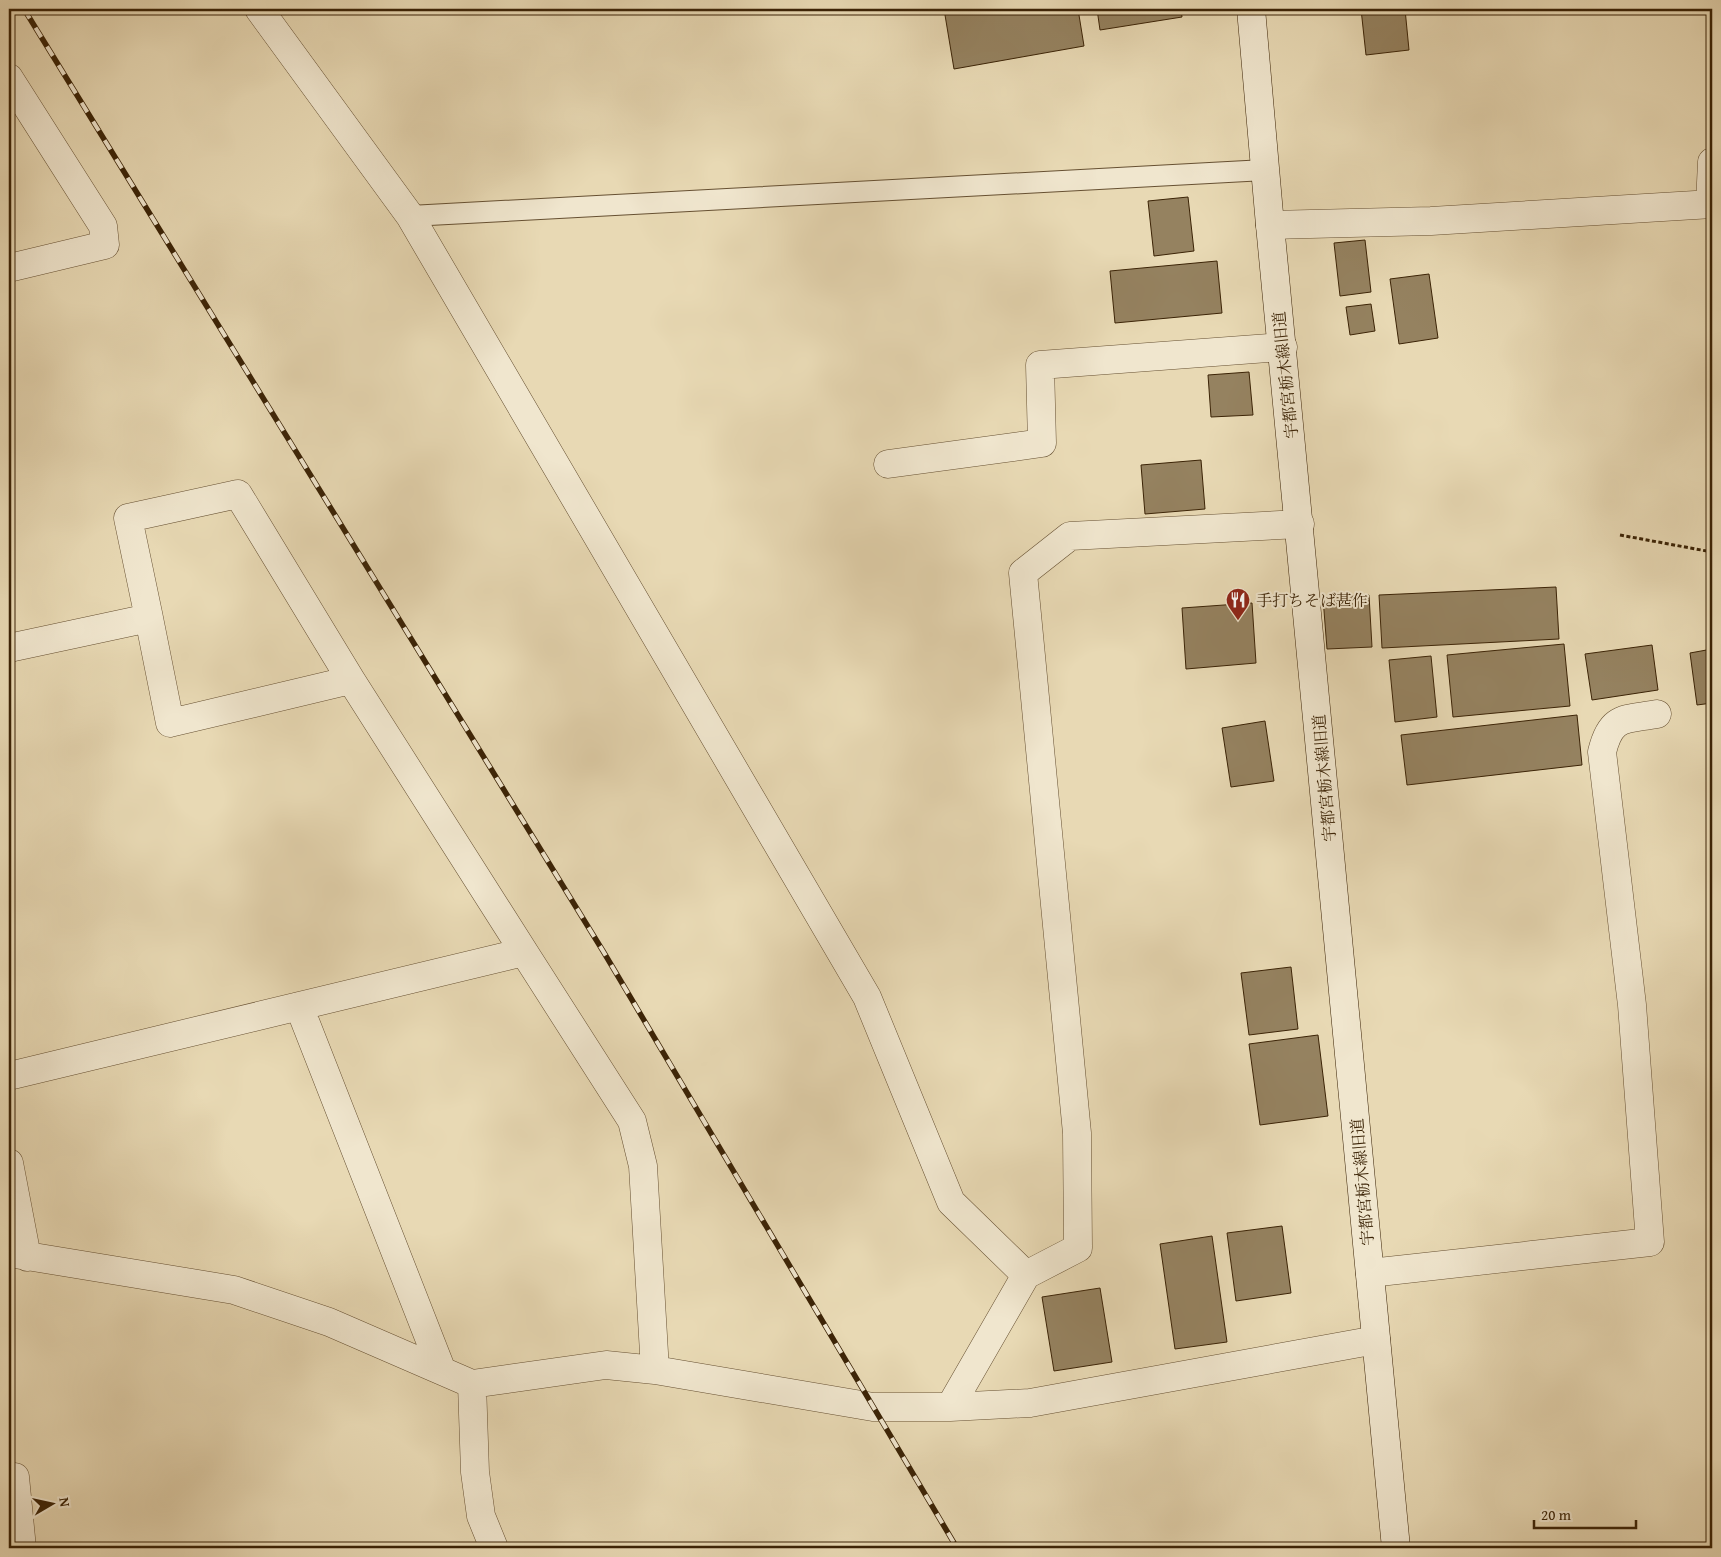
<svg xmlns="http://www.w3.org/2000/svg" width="1721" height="1557" font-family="'Gentium Book Plus','Noto Serif JP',serif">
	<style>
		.building { fill: #958260; stroke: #3b2306 }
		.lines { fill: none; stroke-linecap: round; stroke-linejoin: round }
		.lane-casing { stroke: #665032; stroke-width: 22 }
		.street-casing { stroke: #665032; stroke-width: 29 }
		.secondary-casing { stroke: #3b2306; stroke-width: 29 }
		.path { stroke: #3b2306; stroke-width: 3; stroke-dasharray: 4 2.5; stroke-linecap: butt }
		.lane { stroke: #f0e6ce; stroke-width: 20 }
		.street { stroke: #f0e6ce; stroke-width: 28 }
		.secondary { stroke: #f0e6ce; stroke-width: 28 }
		.rail-casing { stroke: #3b2306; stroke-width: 5.5 }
		.rail { stroke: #f0e6ce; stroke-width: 4; stroke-dasharray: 11; stroke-linecap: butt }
		.labels { text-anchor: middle; stroke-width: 4; stroke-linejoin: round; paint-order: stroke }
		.street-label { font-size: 16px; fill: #3b2306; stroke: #f0e6ce }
		.poi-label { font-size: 16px; fill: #3b2306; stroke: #f0e6ce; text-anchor: start }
	</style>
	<rect width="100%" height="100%" fill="#e8d9b4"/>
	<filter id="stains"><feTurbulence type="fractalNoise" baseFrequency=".004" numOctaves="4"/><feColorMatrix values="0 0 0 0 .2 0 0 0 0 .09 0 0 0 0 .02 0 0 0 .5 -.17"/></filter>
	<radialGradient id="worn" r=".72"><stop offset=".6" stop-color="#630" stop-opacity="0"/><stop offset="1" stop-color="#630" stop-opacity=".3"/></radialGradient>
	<path class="building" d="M944,9H1078L1084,46L954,69Z
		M1097,9H1181L1182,17L1100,30Z
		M1361,9H1405L1409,50L1366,55Z
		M1188,197L1194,251L1154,256L1148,201Z
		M1365,240L1371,292L1340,296L1334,243Z
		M1217,261L1222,313L1115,323L1110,271Z
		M1429,274L1438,338L1399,344L1390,279Z
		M1371,304L1375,331L1350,335L1346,307Z
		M1249,372L1253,415L1211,417L1208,375Z
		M1201,460L1205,509L1145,514L1141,465Z
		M1556,587L1559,639L1382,648L1379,595Z
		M1369,595L1372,647L1327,649L1323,598Z
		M1252,603L1256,663L1186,669L1182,608Z
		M1564,644L1570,706L1453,717L1447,655Z
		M1652,645L1658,690L1592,700L1585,654Z
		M1712,649V703L1697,705L1690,653Z
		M1431,656L1437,717L1395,722L1389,660Z
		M1577,715L1582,765L1407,785L1401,735Z
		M1265,721L1274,781L1231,787L1222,728Z
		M1291,967L1298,1029L1249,1035L1241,973Z
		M1318,1035L1328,1116L1260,1125L1249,1044Z
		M1282,1226L1291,1293L1236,1301L1227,1233Z
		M1212,1236L1227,1342L1175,1349L1160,1244Z
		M1100,1288L1112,1362L1054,1371L1042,1297Z"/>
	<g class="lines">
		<defs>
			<path id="lane" d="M410,216L1265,170"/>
			<path id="street" d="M259,9L410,216L867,997L951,1202L1026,1275
				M9,78L103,226L105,245L9,268
				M1710,204L1712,162
				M1270,225L1431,221L1712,204
				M888,464L1042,443L1040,365L1283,347
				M149,618L128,518L238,494L351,680
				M9,648L149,618L170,723L351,680L524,952L9,1076
				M524,952L632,1121L643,1166L655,1370
				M299,1006L442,1371
				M9,1163L27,1257
				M9,1253L234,1290L329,1322L472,1384L606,1365L655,1370L873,1407H950L1030,1403L1376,1340
				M1370,1273L1650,1242L1632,1005L1602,752C1611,715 1624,720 1657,714
				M472,1384L475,1472L481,1516L494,1548
				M950,1407L1026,1275L1078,1248L1077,1133L1023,573L1070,536L1300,524
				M9,1479L15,1477L22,1548"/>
			<path id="secondary" d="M1251,9L1270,225L1396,1548"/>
		</defs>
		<use href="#lane" class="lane-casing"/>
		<use href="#street" class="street-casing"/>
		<use href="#secondary" class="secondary-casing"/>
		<path class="path" d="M1620,535L1712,552"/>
		<use href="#lane" class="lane"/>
		<use href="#street" class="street"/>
		<use href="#secondary" class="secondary"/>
		<defs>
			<path id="rail" d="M24,9L603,951L957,1548"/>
		</defs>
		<use href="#rail" class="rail-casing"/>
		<use href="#rail" class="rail"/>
	</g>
	<defs>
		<symbol id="restaurant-pin" viewBox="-11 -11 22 30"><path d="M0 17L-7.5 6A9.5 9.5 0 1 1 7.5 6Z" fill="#8f2418" stroke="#f0e6ce"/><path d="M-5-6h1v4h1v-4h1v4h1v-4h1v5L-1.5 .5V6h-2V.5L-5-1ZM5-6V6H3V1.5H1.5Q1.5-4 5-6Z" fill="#fff"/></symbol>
	</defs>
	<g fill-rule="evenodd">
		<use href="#restaurant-pin" x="1224" y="586" width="28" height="38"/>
	</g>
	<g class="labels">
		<g class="street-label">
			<text transform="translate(1285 375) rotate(-96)" y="6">宇都宮栃木線旧道</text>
			<text transform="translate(1324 778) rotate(-95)" y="6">宇都宮栃木線旧道</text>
			<text transform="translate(1362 1182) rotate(-95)" y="6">宇都宮栃木線旧道</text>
		</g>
		<g class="poi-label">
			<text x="1256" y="606">手打ちそば甚作</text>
		</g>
	</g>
	<rect width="1721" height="1557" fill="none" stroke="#e8d9b4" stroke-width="30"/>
	<rect x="10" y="10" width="1701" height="1537" fill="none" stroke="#3b2306" stroke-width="2.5"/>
	<rect x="15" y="15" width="1691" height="1527" fill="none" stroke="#3b2306"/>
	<g transform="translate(52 1504) rotate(81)" stroke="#f0e6ce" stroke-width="4" paint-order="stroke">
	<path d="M0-4L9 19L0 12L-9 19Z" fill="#3b2306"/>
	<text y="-8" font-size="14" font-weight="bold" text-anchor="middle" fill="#3b2306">N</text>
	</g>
	<path d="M1534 1520v8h102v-8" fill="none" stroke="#3b2306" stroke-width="2.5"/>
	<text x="1541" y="1520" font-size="15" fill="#3b2306" stroke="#f0e6ce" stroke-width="4" paint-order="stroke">20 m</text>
	<rect width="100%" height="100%" filter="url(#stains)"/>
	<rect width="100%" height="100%" fill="url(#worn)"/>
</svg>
